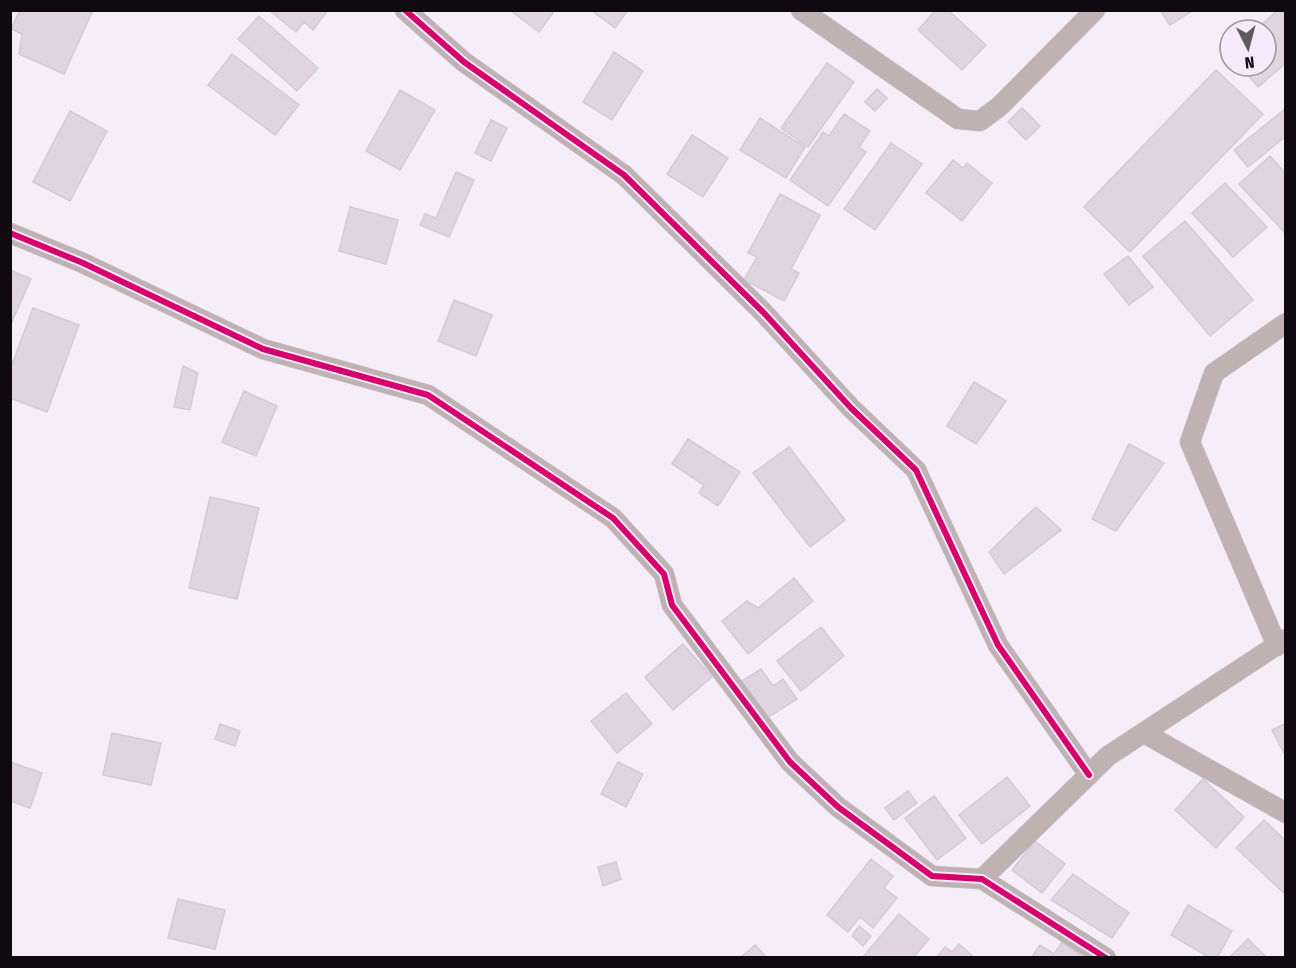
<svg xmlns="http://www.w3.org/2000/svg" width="1296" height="968" font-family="'Fira Sans Condensed',sans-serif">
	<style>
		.building { fill: #e1d4e1; stroke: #d2cbd3; stroke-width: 1.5 }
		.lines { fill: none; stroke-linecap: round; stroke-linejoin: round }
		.street-casing { stroke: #cfcad2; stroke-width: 21 }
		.street { stroke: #c0b1b3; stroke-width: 20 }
		.cycleway-casing { stroke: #f7e9fc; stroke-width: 10 }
		.cycleway { stroke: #d6006c; stroke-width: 6 }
	</style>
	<rect width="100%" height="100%" fill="#f5edf8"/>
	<path class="building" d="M20,10H93L64,74L19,54L22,34L11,29Z
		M269,10H328L313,30L304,22L296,32Z
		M510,10H555L539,32Z
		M591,10H628L615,28Z
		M936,10H948L986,45L962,70L918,30Z
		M1160,10H1191L1192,11L1170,25Z
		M1278,10H1286V63L1258,87L1240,66H1266V30H1256Z
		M259,16L318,68L297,91L238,39Z
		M614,52L643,71L612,120L583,102Z
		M232,54L299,105L275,135L208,85Z
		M827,63L854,82L808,147L781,128Z
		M1216,70L1263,114L1130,252L1084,207Z
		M877,89L887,98L875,111L865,102Z
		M400,90L435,110L400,170L366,151Z
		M1022,108L1040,126L1026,140L1008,122Z
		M1285,109L1286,136L1248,167L1234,150Z
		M70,111L107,131L70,201L33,182Z
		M844,114L870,131L859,147L866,152L828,206L790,180L823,132L829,136Z
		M760,118L805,147L786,178L740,150Z
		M491,120L507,128L491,161L475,153Z
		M692,135L728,158L703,197L667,174Z
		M891,143L922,164L875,230L844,209Z
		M1270,156L1286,174V234L1239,184Z
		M953,160L963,168L967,163L992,183L962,221L926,193Z
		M456,172L474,180L449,237L420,225L425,214L436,218Z
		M1225,183L1267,227L1233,257L1192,213Z
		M780,194L820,215L791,269L799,273L784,301L744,280L757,257L748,253Z
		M350,207L398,220L386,264L339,251Z
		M1185,221L1253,300L1210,336L1143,256Z
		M1128,256L1153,287L1129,305L1104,274Z
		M10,270L31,279L10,326Z
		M454,300L492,315L476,356L438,341Z
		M33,308L79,325L47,412L10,398V370Z
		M183,366L198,373L190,410L174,407Z
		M974,382L1006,401L976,444L947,426Z
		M244,391L277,406L256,456L222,442Z
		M688,439L740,472L718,506L699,493L704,485L672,464Z
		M1129,444L1164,463L1116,531L1092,519Z
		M789,447L845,520L810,547L753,473Z
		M210,497L259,508L237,599L189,588Z
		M1036,507L1061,530L1004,574L989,552Z
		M794,578L813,601L748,654L722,621L747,601L758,608Z
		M821,627L844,656L801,691L777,661Z
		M683,644L712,677L673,710L645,677Z
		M761,669L773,686L783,679L797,699L767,718L742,681Z
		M626,693L652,724L617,753L591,721Z
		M1286,723V757L1272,730Z
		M220,724L240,731L235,746L215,739Z
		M112,733L161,743L151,785L103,775Z
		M10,762L42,773L30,808L10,801Z
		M618,762L643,774L626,807L601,794Z
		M1007,777L1030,806L982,844L959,815Z
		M1203,779L1244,817L1216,848L1175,810Z
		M908,791L917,803L894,820L885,808Z
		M934,796L966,838L937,860L905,818Z
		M1264,820L1286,841V895L1236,848Z
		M1035,841L1065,864L1042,893L1012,870Z
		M871,859L893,876L884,888L897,898L873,928L860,917L848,932L827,915Z
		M616,862L621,879L603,886L598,867Z
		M1073,874L1129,913L1112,938L1051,900Z
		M178,899L225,910L215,949L168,938Z
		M1188,905L1232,931L1217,958H1210L1171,935Z
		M899,914L929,939L913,958H862Z
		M859,926L871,936L863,946L852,936Z
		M1248,939L1267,958H1229Z
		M1062,942L1084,958H1031L1040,945L1054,954Z
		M959,944L975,958H936L945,947L952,952Z
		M755,945L767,958H740Z"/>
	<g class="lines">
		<defs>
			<path id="street" d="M405,10L464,62L624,175L763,312L851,408L916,470L998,645L1089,775
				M801,10L958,119L980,121L1000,106L1095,10
				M10,233L83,263L263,349L428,395L613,518L664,574L672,605L790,762L838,807L932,876L982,879L1106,958
				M1277,646L1190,442L1214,373L1286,323
				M1144,733L1286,813
				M982,879L1108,756L1286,639"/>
		</defs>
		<use href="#street" class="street-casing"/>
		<use href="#street" class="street"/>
		<defs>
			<path id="cycleway" d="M405,10L464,62L624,175L763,312L851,408L916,470L998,645L1089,775
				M10,233L83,263L263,349L428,395L613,518L664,574L672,605L790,762L838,807L932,876L982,879L1106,958"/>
		</defs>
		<use href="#cycleway" class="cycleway-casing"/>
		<use href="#cycleway" class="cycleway"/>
	</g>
	<rect width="1296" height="968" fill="none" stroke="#0e0a10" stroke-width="24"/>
	<g transform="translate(1248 48) rotate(174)"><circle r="28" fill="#f7e9fc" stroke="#9a909e" stroke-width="1.5"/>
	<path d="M0-4.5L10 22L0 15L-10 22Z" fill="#5f5961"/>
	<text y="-9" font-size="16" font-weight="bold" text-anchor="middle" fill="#0e0a10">N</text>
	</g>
</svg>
